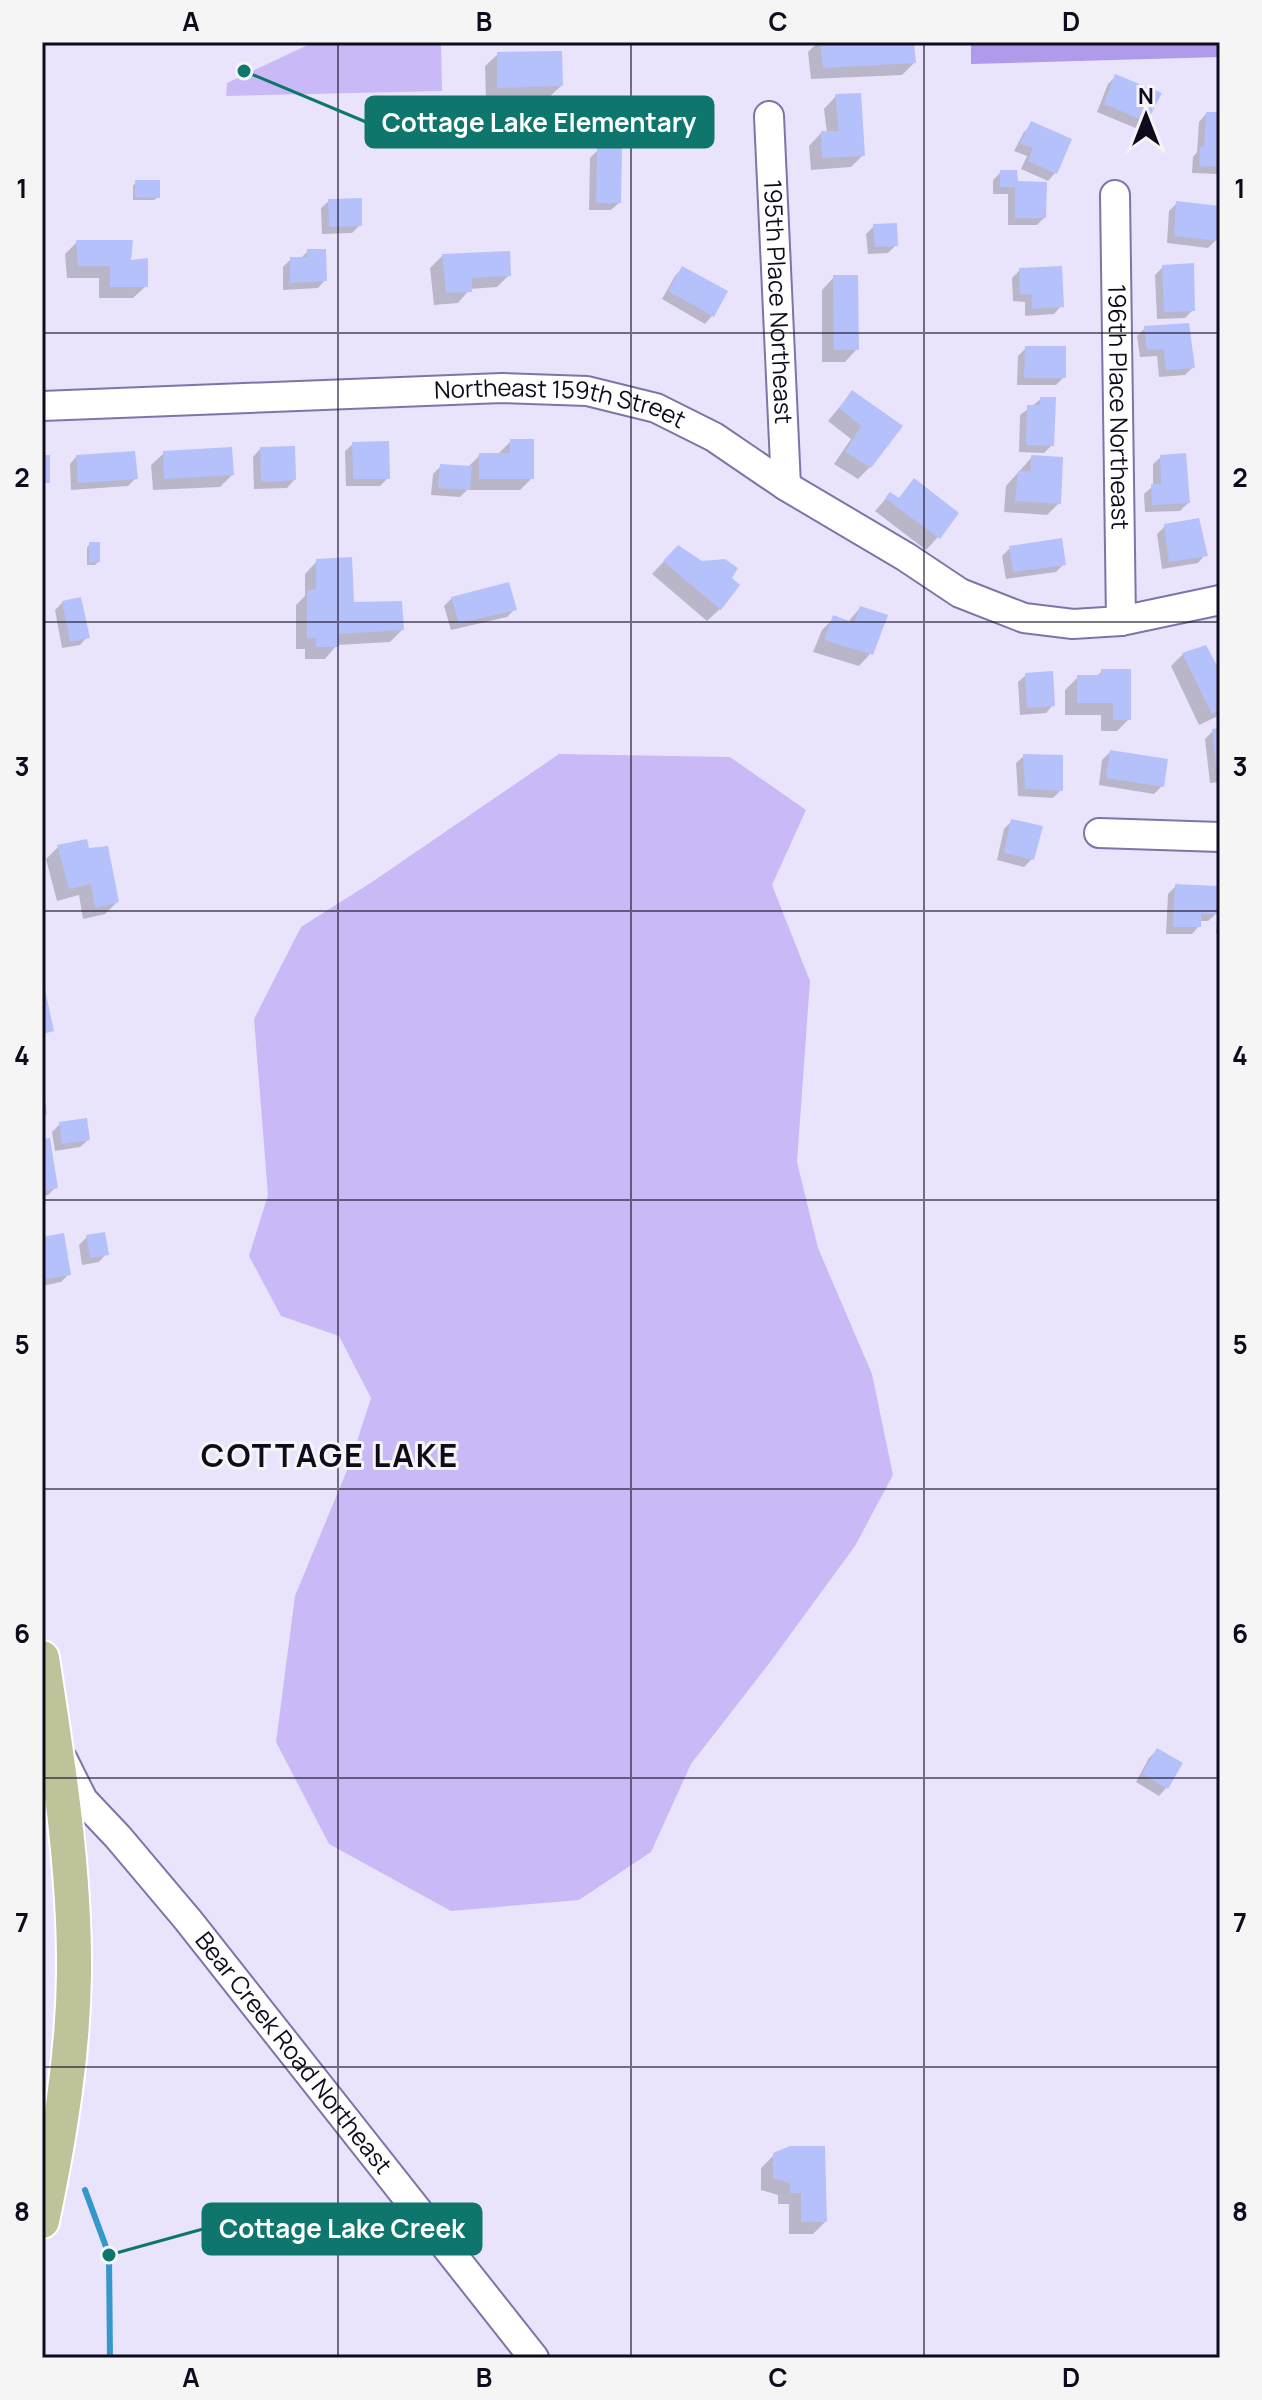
<svg xmlns="http://www.w3.org/2000/svg" width="1262" height="2400" font-family="Manrope,sans-serif">
	<style>
		.green { fill: #c9baf7 }
		.forest { fill: #b09aeb }
		.shadow { fill: #0003 }
		.lines { fill: none; stroke-linecap: round; stroke-linejoin: round }
		.stream { stroke: #3597ca; stroke-width: 6 }
		.building { fill: #b5c1fa }
		.minor-casing { stroke: #8073a8; stroke-width: 32 }
		.major-casing { stroke: #fff; stroke-width: 38 }
		.minor { stroke: #fff; stroke-width: 28 }
		.major { stroke: #bec39a; stroke-width: 34 }
		.grid { fill: none; stroke: #100a1d; stroke-width: 2; stroke-opacity: 0.55 }
		.labels { text-anchor: middle; stroke-width: 6; stroke-linejoin: round; paint-order: stroke }
		.street-label { font-size: 24px; fill: #100a1d; stroke: #f5f5f5 }
		.district-label { font-size: 32px; font-weight: bold; letter-spacing: 2px; fill: #100a1d; stroke: #f5f5f5 }
		.leader { fill: none; stroke: #0f766e; stroke-width: 3 }
		.callout-dot { fill: #0f766e; stroke: #f5f5f5; stroke-width: 3 }
		.callout { fill: #0f766e; stroke: #0f766e; stroke-width: 3 }
		.callout-label { font-size: 26px; text-anchor: middle; font-weight: bold; fill: #fff }
		.neatline { fill: none; stroke: #100a1d; stroke-width: 3 }
		.grid-label { font-size: 26px; text-anchor: middle; font-weight: bold; fill: #100a1d }
	</style>
	<rect width="100%" height="100%" fill="#e9e4fc"/>
	<path class="green" d="M314,42H441L442,91L226,96L227,83Z
		M559,754L730,757L806,810L772,885L810,981L797,1162L818,1248L872,1374L893,1475L855,1546L771,1661L691,1764L651,1852L579,1900L451,1911L329,1844L276,1742L295,1596L350,1463L371,1398L339,1336L281,1316L249,1256L268,1195L254,1019L301,927L372,882Z"/>
	<path class="forest" d="M971,42H1220V57L971,64Z"/>
	<path class="shadow" d="M818,42H912L914,63L902,75L811,79L808,52Z
		M498,54L561,86L548,98L486,99L485,66Z
		M1116,76L1146,121L1138,129L1097,112L1108,84Z
		M836,96L863,155L851,167L811,170L809,146L821,133H827L824,109Z
		M1206,114H1220V174L1192,173L1193,157L1197,152L1199,122Z
		M1032,124L1055,173L1048,181L1021,169L1027,156L1014,151L1024,132Z
		M598,150L619,203L611,210H589L590,158Z
		M1001,172L1016,183L1045,217L1037,225H1008V194H993V180Z
		M136,182L158,197L154,200H133V186Z
		M329,201L360,225L352,233L322,234L321,208Z
		M1177,203L1220,208L1216,240L1208,248L1167,243L1169,211Z
		M874,226L896,245L888,253L868,254L866,234Z
		M77,242L129,263L146,286L133,298H99V278H67L65,254Z
		M308,251L325,280L318,288L283,290V267L291,259H300Z
		M442,256L509,275L497,287L470,289L458,303L434,305L430,268Z
		M1163,267L1193,310L1185,318L1157,319L1155,275Z
		M683,268L725,292L712,316L705,324L662,299L675,276Z
		M1020,270L1061,306L1054,314L1025,316V302L1013,301L1012,278Z
		M834,277L857,349L845,362H822V290Z
		M1145,328L1193,367L1185,375L1159,377L1157,356L1140,357L1137,336Z
		M1026,348L1064,377L1056,385H1017L1018,356Z
		M852,392L900,426L870,467L858,479L834,464L851,439L828,421Z
		M1041,399L1052,445L1044,453L1019,452L1020,415Z
		M511,441L532,478L520,490H467L460,497L431,495L433,474L441,466L467,468L480,455L499,453Z
		M353,444L388,478L380,486H346L345,451Z
		M260,449L294,480L287,488L254,489L253,457Z
		M164,453L232,475L220,487L153,490L151,465Z
		M77,456L136,478L128,486L71,490L70,464Z
		M1032,457L1059,503L1047,515L1004,512L1006,486Z
		M1161,457L1188,503L1180,511L1145,512L1144,494L1153,486V464Z
		M914,481L938,537L926,550L875,511L890,494L897,500Z
		M1165,526L1205,555L1198,563L1162,569L1157,534Z
		M90,544L98,562L95,565H87V547Z
		M1010,548L1064,564L1056,572L1006,579L1002,556Z
		M666,559L702,563L720,609L707,621L652,574Z
		M317,561L352,604L402,630L390,642L337,645L325,659H305V649H296V605L305,596V574Z
		M452,598L515,609L507,617L451,630L444,606Z
		M63,602L87,637L80,645L62,648L55,610Z
		M860,608L871,653L859,666L813,652L822,630L834,618L847,623Z
		M1183,654L1220,671V715L1199,725L1171,666Z
		M1102,671L1129,719L1117,731H1101V715H1065V690L1078,677H1096Z
		M1026,675L1053,705L1046,713L1020,715L1018,682Z
		M1220,730V782L1210,783L1205,739L1213,731Z
		M1110,752L1162,786L1154,794L1099,785L1102,760Z
		M1024,756L1061,790L1053,798L1018,796L1016,763Z
		M1012,821L1032,859L1024,867L997,860L1004,829Z
		M58,847L88,851L117,902L105,914L83,919L79,895L57,901L46,859Z
		M1220,882V933H1216L1218,912L1208,921H1199V926L1192,934H1166L1168,894L1176,886L1219,888Z
		M60,1124L88,1140L80,1147L55,1151L52,1132Z
		M42,1141L56,1187L48,1195L42,1196Z
		M87,1237L106,1254L99,1262L82,1265L79,1245Z
		M42,1239L69,1274L61,1282L42,1286Z
		M1157,1750L1166,1788L1159,1796L1136,1782L1149,1758Z
		M774,2155L825,2222L813,2234H789V2204H778V2195L761,2190V2168Z"/>
	<g class="lines">
		<path class="stream" d="M42,2115L43,2116
			M85,2190L109,2255L110,2358"/>
	</g>
	<path class="building" d="M820,42H914L916,63L823,68Z
		M562,51L563,86L497,88V52Z
		M1115,74L1162,93L1147,122L1104,104Z
		M861,93L865,156L822,158L821,131H839L835,94Z
		M1206,112H1220V167L1199,166L1200,147H1204Z
		M1031,121L1072,139L1057,174L1028,161L1033,148L1020,143Z
		M597,148H622L621,203H596Z
		M1000,170H1017L1018,181L1047,182L1046,218H1015V187H1000Z
		M135,180H160V198L135,197Z
		M362,198V226L329,227L328,199Z
		M1176,201L1220,206L1218,241L1174,236Z
		M897,223L898,246L875,247L873,224Z
		M76,240H133L131,260L148,258V287H110V266H78Z
		M307,249H326L327,281L290,283V257H307Z
		M510,251L511,276L472,278V292L446,293L442,254Z
		M1194,263L1195,311L1164,312L1162,265Z
		M682,266L728,291L714,317L668,291Z
		M1062,266L1064,307L1032,309V295L1020,294L1019,268Z
		M833,275H858L859,350H834Z
		M1189,323L1195,368L1166,370L1164,349L1147,350L1144,326Z
		M1025,346H1066V378H1024Z
		M852,390L903,426L871,468L845,452L861,426L839,408Z
		M1040,397H1056L1054,446L1026,445L1027,405H1040Z
		M510,439H534V479H479V453H510Z
		M389,441L390,479H353L352,442Z
		M295,446L296,480L261,482L260,447Z
		M232,447L234,475L164,479L163,451Z
		M135,451L138,479L78,483L76,455Z
		M1186,453L1190,503L1152,505L1151,484H1161L1160,455Z
		M42,455H50V483H42Z
		M1031,455L1063,457L1061,504L1015,501L1018,471L1031,472Z
		M440,464L472,466L470,490L438,488Z
		M914,478L959,513L940,539L885,498L890,492L899,498Z
		M1199,518L1208,556L1169,562L1164,524Z
		M1062,538L1066,565L1013,572L1009,546Z
		M89,542H100V562L89,563Z
		M678,545L702,561L725,559L738,568L732,578L740,585L721,610L663,561Z
		M352,557L354,602L402,601L404,630L339,634V647H316V638H307V591L316,589V559Z
		M509,582L517,610L459,623L451,597Z
		M81,597L90,638L70,642L62,601Z
		M860,606L888,615L873,655L824,640L833,615L854,623Z
		M1206,645L1220,671V710L1212,714L1182,653Z
		M1101,669H1131V720H1113V703H1077V675H1101Z
		M1053,671L1055,706L1027,708L1025,673Z
		M1220,728V781H1218L1212,729Z
		M1110,750L1168,759L1164,787L1106,778Z
		M1023,754L1063,755V791L1025,789Z
		M1011,819L1043,826L1034,860L1004,853Z
		M87,839L89,848L108,846L119,902L95,908L91,884L69,889L57,845Z
		M1175,884L1218,886V914H1201V927H1173Z
		M42,976L54,1031L42,1034Z
		M42,1092H44L47,1114L42,1115Z
		M87,1118L90,1140L62,1144L59,1122Z
		M50,1138L58,1188L42,1191V1139Z
		M105,1232L109,1255L90,1258L86,1235Z
		M64,1233L71,1275L46,1279L42,1255V1237Z
		M1157,1748L1183,1763L1168,1789L1142,1774Z
		M790,2146H825L827,2222H801V2193H790V2183L773,2178V2153Z"/>
	<g class="lines">
		<defs>
			<g id="minor">
				<path id="s1" d="M769,116L786,486"/>
				<path id="s2" d="M1115,195L1121,621"/>
				<path id="s3" d="M42,406L502,388L587,391L656,408L714,437L786,486L906,557L960,593L1024,618L1073,624L1121,621L1220,600"/>
				<path d="M1099,833L1220,837"/>
				<path id="s4" d="M63,1760L83,1800L118,1837L188,1920L534,2358"/>
			</g>
			<path id="major" d="M42,1658C58,1763 75,1868 74,1974C73,2057 59,2140 42,2221"/>
		</defs>
		<use href="#minor" class="minor-casing"/>
		<use href="#major" class="major-casing"/>
		<use href="#minor" class="minor"/>
		<use href="#major" class="major"/>
	</g>
	<path class="grid" d="M338,42V2358M631,42V2358M924,42V2358M42,333H1220M42,622H1220M42,911H1220M42,1200H1220M42,1489H1220M42,1778H1220M42,2067H1220"/>
	<g class="labels">
		<g class="street-label">
			<text dy="8" stroke="none"><textPath href="#s1" startOffset="186">195th Place Northeast</textPath></text>
			<text dy="8" stroke="none"><textPath href="#s2" startOffset="212">196th Place Northeast</textPath></text>
			<text dy="8" stroke="none"><textPath href="#s3" startOffset="520">Northeast 159th Street</textPath></text>
			<text dy="8" stroke="none"><textPath href="#s4" startOffset="374">Bear Creek Road Northeast</textPath></text>
		</g>
		<g class="district-label">
			<text x="330" y="1467">COTTAGE LAKE</text>
		</g>
	</g>
	<path class="leader" d="M244 71L366 122M109 2255L203 2229"/>
	<g class="callout-dot">
		<circle cx="244" cy="71" r="8"/>
		<circle cx="109" cy="2255" r="8"/>
	</g>
	<g class="callout">
		<rect x="366" y="97" width="347" height="50" rx="8"/>
		<rect x="203" y="2204" width="278" height="50" rx="8"/>
	</g>
	<g class="callout-label">
		<text x="539" y="132">Cottage Lake Elementary</text>
		<text x="342" y="2238">Cottage Lake Creek</text>
	</g>
	<rect width="1262" height="2400" fill="none" stroke="#f5f5f5" stroke-width="88"/>
	<g transform="translate(1146 116)" stroke="#f5f5f5" stroke-width="6" paint-order="stroke">
	<path d="M0-6L14 30L0 20L-14 30Z" fill="#100a1d"/>
	<text y="-12" font-size="22" font-weight="bold" text-anchor="middle" fill="#100a1d">N</text>
	</g>
	<rect x="44" y="44" width="1174" height="2312" class="neatline"/>
	<g class="grid-label">
		<text x="191" y="31">A</text>
		<text x="484" y="31">B</text>
		<text x="778" y="31">C</text>
		<text x="1071" y="31">D</text>
		<text x="22" y="198">1</text>
		<text x="1240" y="198">1</text>
		<text x="22" y="487">2</text>
		<text x="1240" y="487">2</text>
		<text x="22" y="776">3</text>
		<text x="1240" y="776">3</text>
		<text x="22" y="1065">4</text>
		<text x="1240" y="1065">4</text>
		<text x="22" y="1354">5</text>
		<text x="1240" y="1354">5</text>
		<text x="22" y="1643">6</text>
		<text x="1240" y="1643">6</text>
		<text x="22" y="1932">7</text>
		<text x="1240" y="1932">7</text>
		<text x="22" y="2221">8</text>
		<text x="1240" y="2221">8</text>
		<text x="191" y="2387">A</text>
		<text x="484" y="2387">B</text>
		<text x="778" y="2387">C</text>
		<text x="1071" y="2387">D</text>
	</g>
</svg>
